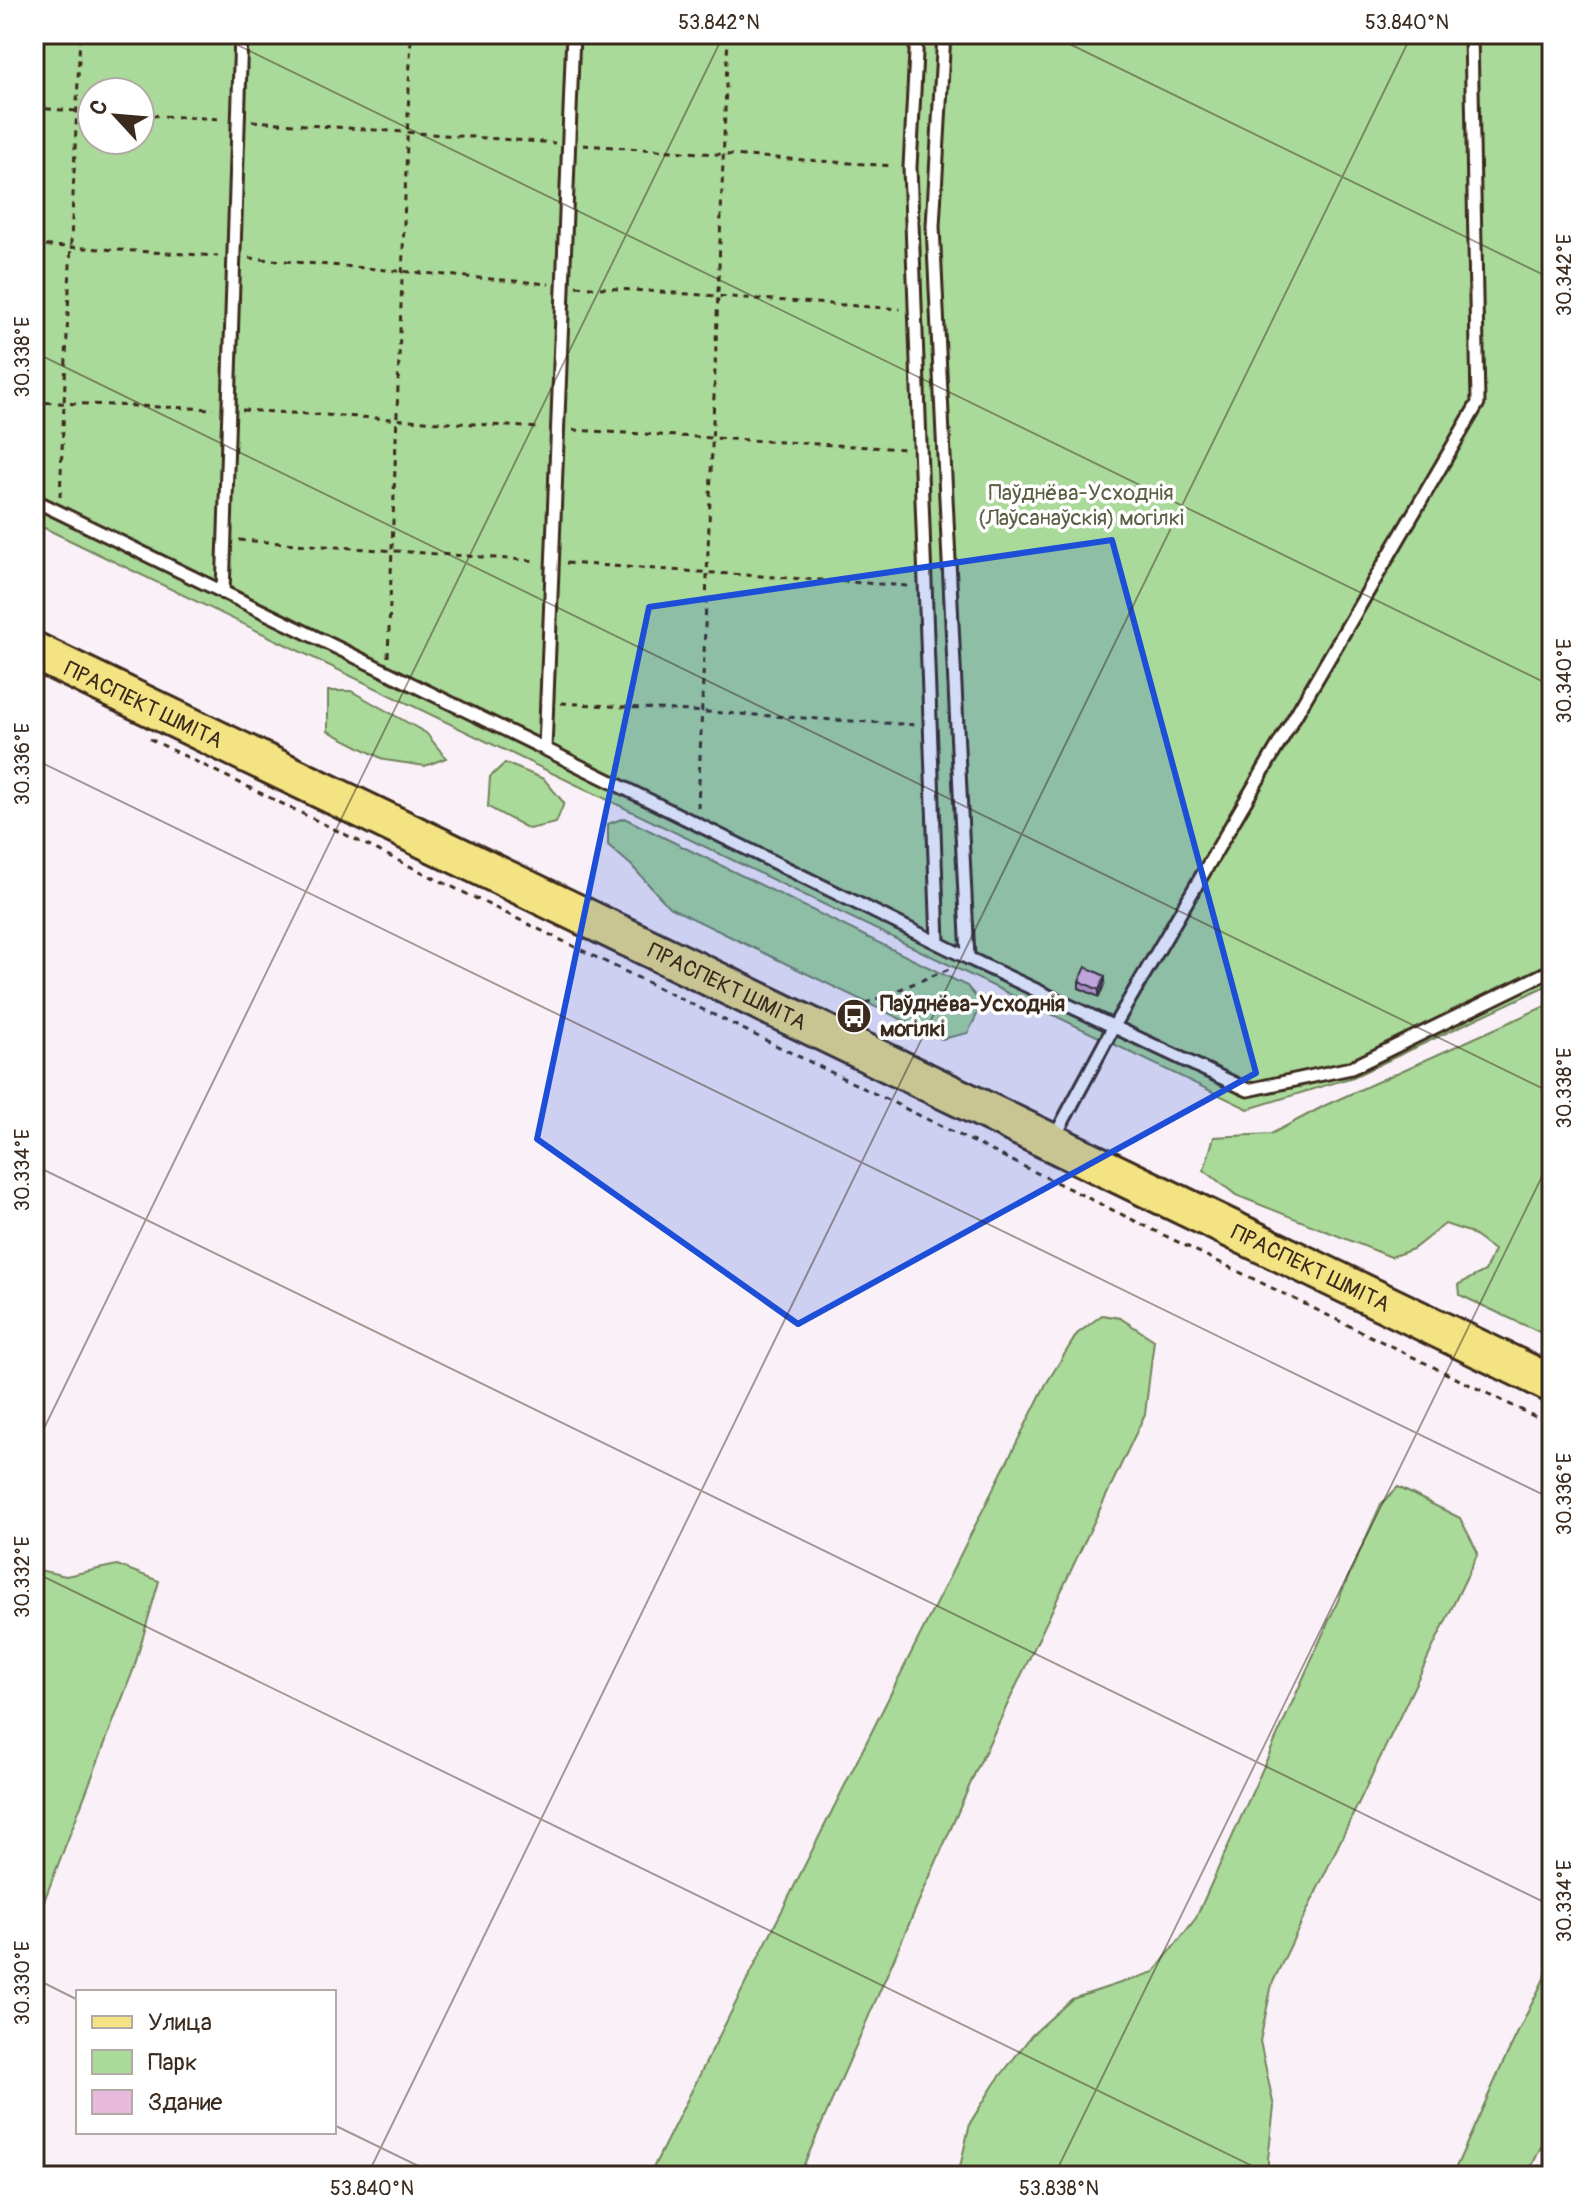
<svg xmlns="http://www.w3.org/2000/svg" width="1586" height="2210" font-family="Pangolin,sans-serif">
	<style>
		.green { fill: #aada9a; stroke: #72825c; stroke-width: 2; fill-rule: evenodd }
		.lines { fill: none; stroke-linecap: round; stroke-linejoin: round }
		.lane-casing { stroke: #3b2a1e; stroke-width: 17 }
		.primary-casing { stroke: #3b2a1e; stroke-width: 42 }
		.path { stroke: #3b2a1e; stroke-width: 3; stroke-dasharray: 6 6; stroke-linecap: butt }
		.lane { stroke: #fff; stroke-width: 11 }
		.primary { stroke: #f4e382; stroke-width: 36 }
		.wall { fill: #c69fbe; stroke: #3b2a1e; stroke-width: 2 }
		.shaded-wall { fill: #a1829b; stroke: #3b2a1e; stroke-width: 2 }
		.building { fill: #e6b9dd; stroke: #3b2a1e; stroke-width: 2 }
		.marked { fill: #1d4ed8; fill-opacity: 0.2; stroke: #1d4ed8; stroke-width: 6; stroke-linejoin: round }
		.ticks { fill: none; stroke: #3b2a1e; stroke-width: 2; stroke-opacity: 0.45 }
		.labels { text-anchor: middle; stroke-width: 7; stroke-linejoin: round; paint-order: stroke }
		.park-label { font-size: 22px; fill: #5c5f43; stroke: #fff }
		.street-label { font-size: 22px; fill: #3b2a1e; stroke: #fff }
		.poi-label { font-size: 22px; font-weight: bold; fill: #3b2a1e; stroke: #fff; text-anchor: start }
		.neatline { fill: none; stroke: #3b2a1e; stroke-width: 3 }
		.ticks-label { font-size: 20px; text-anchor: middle; fill: #3b2a1e }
	</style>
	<rect width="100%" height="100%" fill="#faf1f8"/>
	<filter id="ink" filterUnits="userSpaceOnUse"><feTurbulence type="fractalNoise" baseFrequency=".0125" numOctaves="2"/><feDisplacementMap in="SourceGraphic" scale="16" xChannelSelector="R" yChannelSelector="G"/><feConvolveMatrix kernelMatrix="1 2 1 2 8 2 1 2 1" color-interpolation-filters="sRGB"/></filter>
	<g filter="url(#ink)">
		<path class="green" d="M34,34H1552V983L1353,1077L1248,1109L34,523ZM92,92H140V140H92Z
			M328,691H351L426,733L446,758L425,766L385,760L328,731Z
			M505,763L544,779L564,803L556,823L529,829L488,807L490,777Z
			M624,818L967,986L982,1004L968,1033L942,1039L669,907L631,865L608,845V824Z
			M1552,1003V1338L1460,1295L1459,1284L1485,1271L1494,1250L1469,1232L1445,1224L1413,1249L1391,1257L1236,1195L1204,1170L1214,1137L1271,1134L1326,1105Z
			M1102,1315L1120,1318L1154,1340L1145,1414L975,1773L799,2176H649L1046,1384L1077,1334Z
			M1398,1487L1460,1518L1478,1553L1272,1984L1260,2041L1274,2107L1268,2159V2176H958L970,2123L995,2083L1032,2035L1072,1999L1154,1972L1196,1918L1381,1504Z
			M117,1565L159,1581L134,1668L34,1927V1569L66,1576Z
			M1552,1962V2124L1527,2176H1452L1503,2063Z"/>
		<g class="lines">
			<defs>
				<path id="lane" d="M573,34L545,749L968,958
					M917,34L910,167L938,942
					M944,34L933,226L968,958L1248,1090L1351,1068L1552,970
					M34,500L545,749
					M223,593L241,34
					M1054,1138L1114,1026L1478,403L1471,34"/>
				<g id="primary">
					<path id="s1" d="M34,651L1552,1384"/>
				</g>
			</defs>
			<use href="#lane" class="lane-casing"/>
			<use href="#primary" class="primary-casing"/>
			<path class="path" d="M34,108L92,112
				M140,115L224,119
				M252,121L555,143
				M583,145L894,166
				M34,245L218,256
				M249,258L549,284
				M576,286L900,309
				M34,402L214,409
				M242,410L541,428
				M573,430L905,449
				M60,497L80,34
				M239,540L538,561
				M566,563L909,586
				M388,657L411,34
				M561,703L917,725
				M150,739L1552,1425
				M698,808L728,34
				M854,1008L954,967"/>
			<use href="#lane" class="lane"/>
			<use href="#primary" class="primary"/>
		</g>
		<path class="wall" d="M1079,981L1105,982L1099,997L1079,988Z"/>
		<path class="shaded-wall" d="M1105,976V982L1099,997V990Z"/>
		<path class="building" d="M1086,967L1105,976L1099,990L1079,981Z"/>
	</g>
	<path class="marked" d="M1112,540L1256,1073L798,1324L537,1139L649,607Z"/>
	<path class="ticks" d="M215,34L1552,686M1049,34L1552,279M34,40L37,34M34,352L1552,1093M34,759L1552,1499M34,1165L1552,1906M34,1449L724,34M34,1572L1273,2176M34,1978L78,2000M334,2125L439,2176M367,2176L1412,34M1054,2176L1552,1156"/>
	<defs>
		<symbol id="bus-disc" viewBox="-11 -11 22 22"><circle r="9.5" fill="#3b2a1e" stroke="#fff"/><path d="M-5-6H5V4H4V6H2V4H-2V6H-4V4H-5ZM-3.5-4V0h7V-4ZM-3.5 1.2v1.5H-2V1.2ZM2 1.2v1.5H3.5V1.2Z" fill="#fff"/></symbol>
	</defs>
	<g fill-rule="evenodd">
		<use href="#bus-disc" x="834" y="996" width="40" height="40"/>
	</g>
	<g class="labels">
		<g class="park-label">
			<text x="1081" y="500">Паўднёва-Усходнія<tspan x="1081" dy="25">(Лаўсанаўскія) могілкі</tspan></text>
		</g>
		<g class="street-label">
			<text dy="8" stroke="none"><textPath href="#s1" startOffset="122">ПРАСПЕКТ ШМІТА</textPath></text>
			<text dy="8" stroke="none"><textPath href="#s1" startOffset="770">ПРАСПЕКТ ШМІТА</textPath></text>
			<text dy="8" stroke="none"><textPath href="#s1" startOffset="1418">ПРАСПЕКТ ШМІТА</textPath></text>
		</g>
		<g class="poi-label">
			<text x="880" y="1011">Паўднёва-Усходнія<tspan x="880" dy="25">могілкі</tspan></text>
		</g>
	</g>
	<rect width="1586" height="2210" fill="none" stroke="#fff" stroke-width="88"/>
	<rect x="76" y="1990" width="260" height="144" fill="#ffffff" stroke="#b1aaa5" stroke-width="2"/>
	<rect x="92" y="2016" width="40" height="12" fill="#f4e382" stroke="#b1aaa5" stroke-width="2"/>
	<text x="148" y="2030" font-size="24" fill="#3b2a1e">Улица</text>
	<rect x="92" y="2050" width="40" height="24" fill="#aada9a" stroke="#b1aaa5" stroke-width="2"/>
	<text x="148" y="2070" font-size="24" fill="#3b2a1e">Парк</text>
	<rect x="92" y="2090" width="40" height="24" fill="#e6b9dd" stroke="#b1aaa5" stroke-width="2"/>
	<text x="148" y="2110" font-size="24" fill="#3b2a1e">Здание</text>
	<g transform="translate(116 116) rotate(296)"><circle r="38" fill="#ffffff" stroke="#b1aaa5" stroke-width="2"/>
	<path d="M0-6L14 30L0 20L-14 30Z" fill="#3b2a1e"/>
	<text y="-12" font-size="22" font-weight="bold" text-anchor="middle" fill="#3b2a1e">С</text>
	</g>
	<rect x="44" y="44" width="1498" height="2122" class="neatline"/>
	<g class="ticks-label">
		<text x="719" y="29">53.842°N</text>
		<text x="1407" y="29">53.840°N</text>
		<text transform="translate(1564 275) rotate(-90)" y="7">30.342°E</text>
		<text transform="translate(22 357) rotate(-90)" y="7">30.338°E</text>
		<text transform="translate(1564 681) rotate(-90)" y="7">30.340°E</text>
		<text transform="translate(22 764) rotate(-90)" y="7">30.336°E</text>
		<text transform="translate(1564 1088) rotate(-90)" y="7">30.338°E</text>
		<text transform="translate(22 1170) rotate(-90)" y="7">30.334°E</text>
		<text transform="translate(1564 1494) rotate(-90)" y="7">30.336°E</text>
		<text transform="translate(22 1577) rotate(-90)" y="7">30.332°E</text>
		<text transform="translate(1564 1901) rotate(-90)" y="7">30.334°E</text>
		<text transform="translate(22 1983) rotate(-90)" y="7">30.330°E</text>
		<text x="372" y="2195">53.840°N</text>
		<text x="1059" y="2195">53.838°N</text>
	</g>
</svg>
